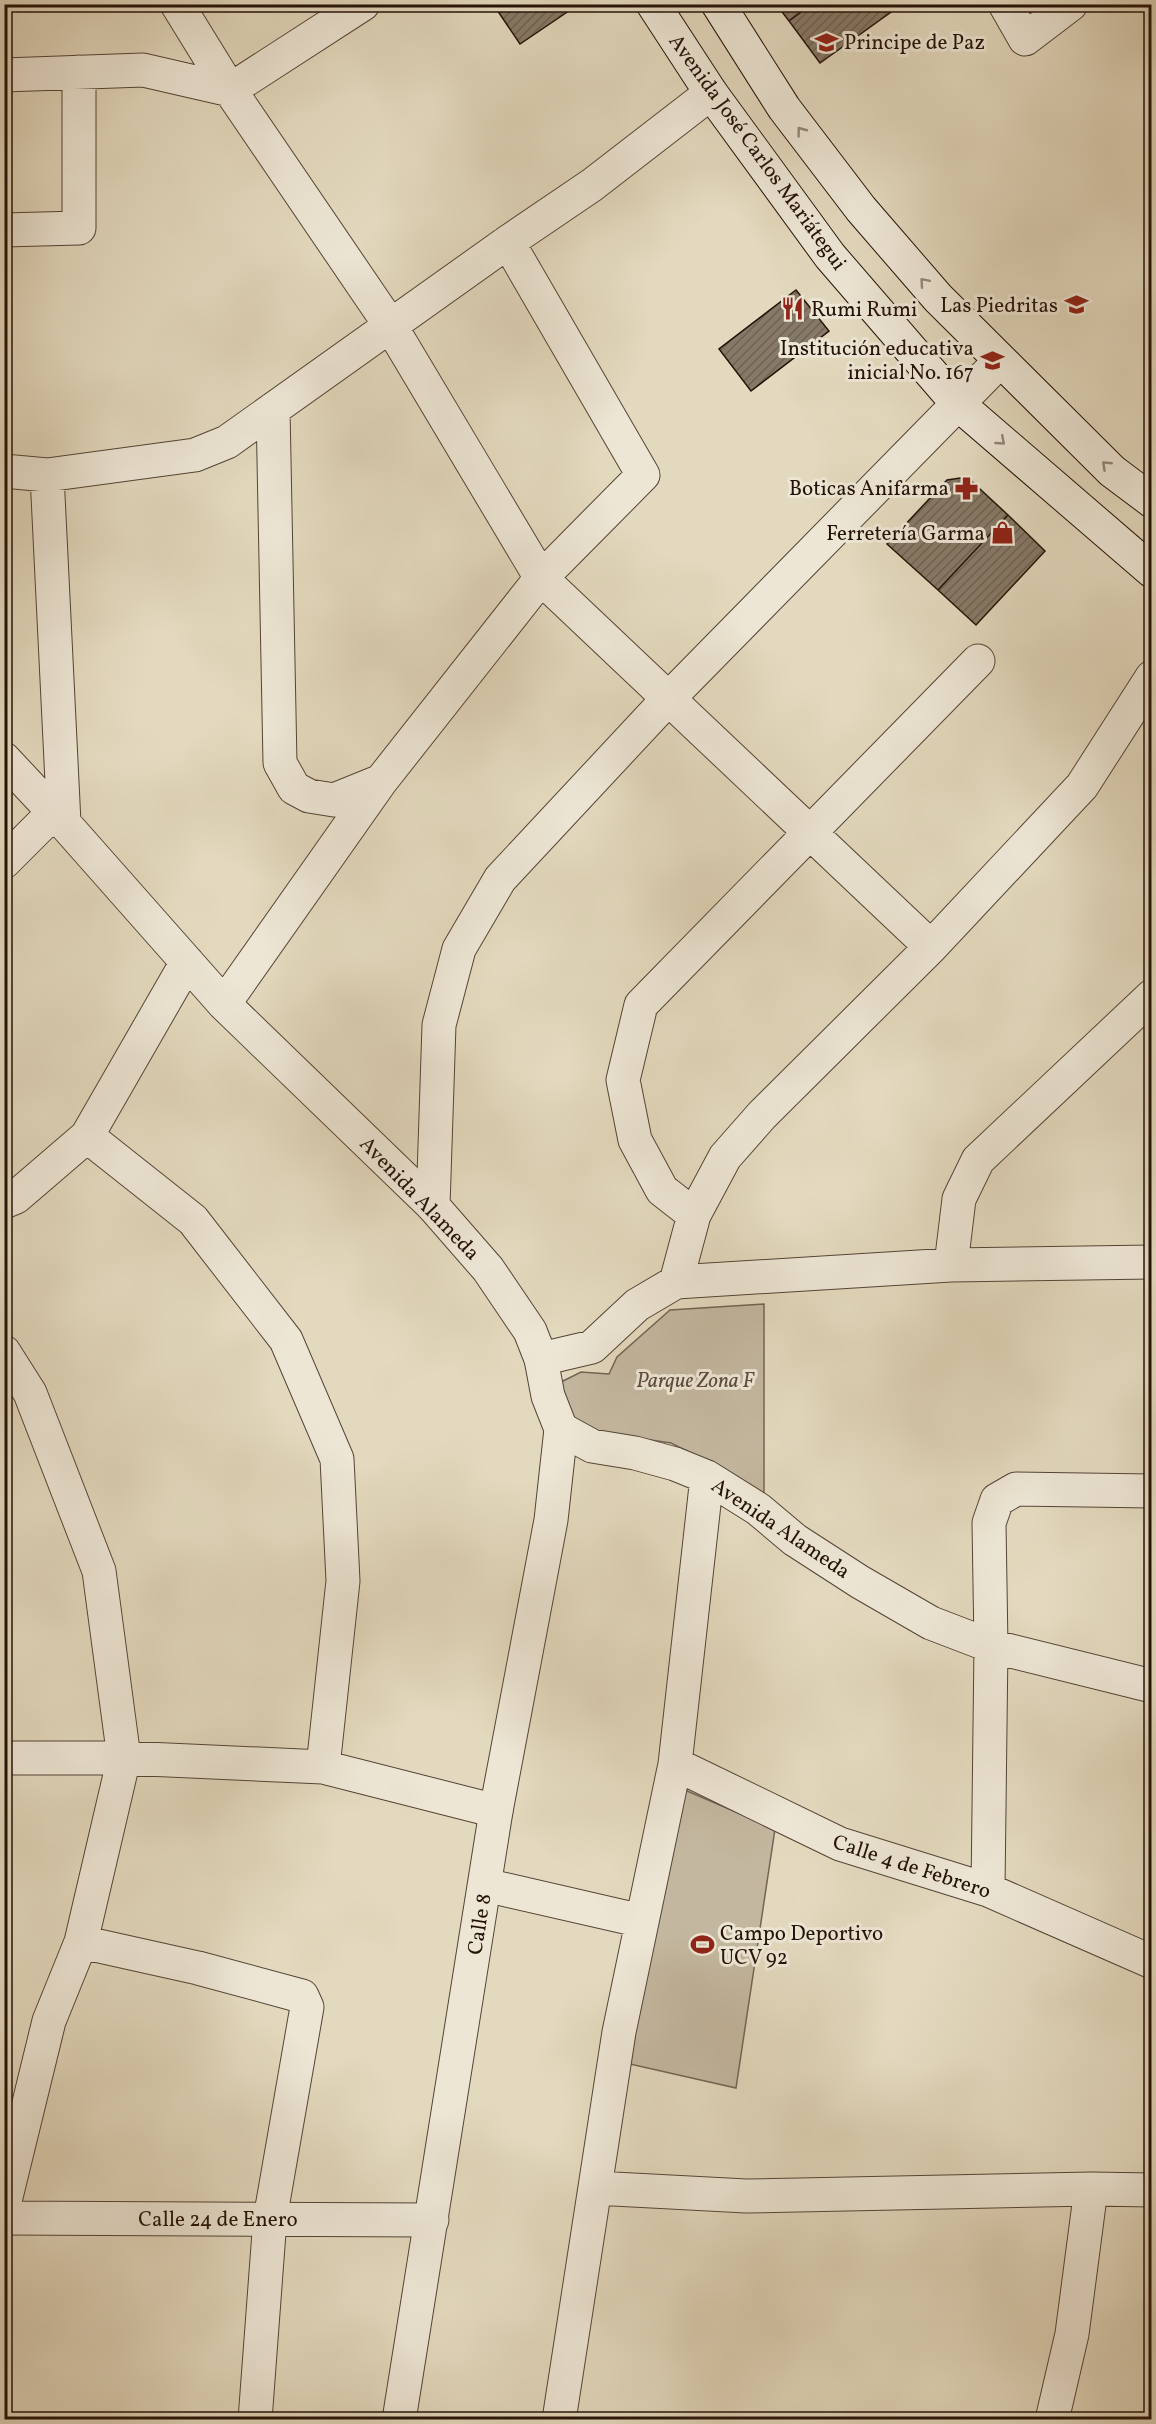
<svg xmlns="http://www.w3.org/2000/svg" width="1156" height="2424" font-family="Vollkorn,serif">
	<style>
		.garden { fill: #c3b79f; stroke: #746454; stroke-width: 1.5 }
		.building { fill: url(#building-hatch); stroke: #241208; stroke-width: 1.5 }
		.lines { fill: none; stroke-linecap: round; stroke-linejoin: round }
		.minor-casing { stroke: #544436; stroke-width: 35 }
		.tertiary-casing { stroke: #544436; stroke-width: 35 }
		.secondary-casing { stroke: #241208; stroke-width: 35 }
		.minor { stroke: #ede6d5; stroke-width: 33 }
		.tertiary { stroke: #ede6d5; stroke-width: 33 }
		.secondary { stroke: #ede6d5; stroke-width: 33 }
		.oneway { stroke: #938779 }
		.labels { text-anchor: middle; stroke-width: 6; stroke-linejoin: round; paint-order: stroke }
		.poi-label { font-size: 21px; fill: #241208; stroke: #ede6d5; text-anchor: end }
		.street-label { font-size: 21px; fill: #241208; stroke: #ede6d5 }
		.park-label { font-size: 21px; font-style: italic; fill: #5c4c3d; stroke: #ede6d5 }
	</style>
	<defs>
		<pattern id="building-hatch" width="6" height="6" patternUnits="userSpaceOnUse" patternTransform="scale(1.5)"><rect width="6" height="6" fill="#877967"/><path d="M-1 1l2-2M0 6l6-6M5 7l2-2" fill="none" stroke="#6e6253"/></pattern>
	</defs>
	<rect width="100%" height="100%" fill="#e3d9be"/>
	<filter id="stains"><feTurbulence type="fractalNoise" baseFrequency=".00333" numOctaves="4"/><feColorMatrix values="0 0 0 0 .2 0 0 0 0 .09 0 0 0 0 .02 0 0 0 .5 -.17"/></filter>
	<radialGradient id="worn" r=".72"><stop offset=".6" stop-color="#630" stop-opacity="0"/><stop offset="1" stop-color="#630" stop-opacity=".3"/></radialGradient>
	<path class="garden" d="M764,1304V1495L707,1461L671,1443L597,1432L571,1419L561,1382L581,1372L609,1374L617,1357L670,1310Z
		M678,1787L775,1829L736,2088L621,2062Z"/>
	<path class="building" d="M493,4H579L520,44Z
		M776,4H812L789,21Z
		M812,4H896L898,7L820,63L789,21Z
		M796,290L829,331L751,391L719,349Z
		M967,477L1008,515L938,590L887,544L947,480Z
		M1008,515L1045,551L976,625L938,590Z"/>
	<g class="lines">
		<defs>
			<path id="minor" d="M177,4L230,90L390,325L541,578L931,947
				M1005,4L1025,39L1071,4
				M4,75L143,70L230,90L363,4
				M4,230L79,228V72
				M273,409L280,763L294,788L309,796L334,800L381,781
				M4,471L47,475L195,455L227,442L508,242L592,185L711,93
				M47,475L64,823
				M4,759L64,823L224,1004L433,1206
				M4,862L54,812
				M224,1004L381,781L541,578L643,475L508,242
				M87,1136L193,1220L286,1340L337,1459L343,1581L323,1767
				M4,1202L16,1197L87,1136L187,962
				M694,1215L662,1190L635,1140L623,1080L641,1005L978,661
				M951,1265L959,1199L978,1160L1152,996
				M676,1282L694,1215L725,1157L762,1115L931,947L1082,786L1152,677
				M4,1352L30,1393L99,1571L124,1758L81,1942L49,2021L4,2205
				M541,1359L592,1347L637,1305L676,1282L951,1265L1152,1262
				M561,1429L592,1446L635,1453L675,1464L707,1477L758,1509L795,1540L860,1582L931,1623L991,1646L1152,1686
				M4,1758H124L323,1767L496,1811
				M675,1764L840,1844L988,1890L1152,1962
				M485,1885L642,1921
				M988,1890L991,1646L989,1523L997,1500L1016,1489L1152,1491
				M81,1942L198,1968L294,1994L302,1996L307,2007L270,2219L255,2420
				M595,2188L746,2196L1091,2189L1152,2190
				M4,2218L432,2220
				M559,2420L619,2032L675,1764L707,1477
				M1052,2420L1072,2334L1091,2189"/>
			<path id="tertiary" d="M399,2420L496,1811L551,1520L561,1429L548,1396L541,1359L530,1331L488,1269L433,1206L439,1025L459,949L500,879L667,700L1000,361"/>
			<path id="secondary" d="M653,4L711,93L830,256L957,403L1152,571
				M718,4L784,108L861,209L938,298L1112,471L1152,501"/>
		</defs>
		<use href="#minor" class="minor-casing"/>
		<use href="#tertiary" class="tertiary-casing"/>
		<use href="#secondary" class="secondary-casing"/>
		<use href="#minor" class="minor"/>
		<use href="#tertiary" class="tertiary"/>
		<use href="#secondary" class="secondary"/>
	</g>
	<defs><path id="oneway-chevron" d="M-2-3.5L2.5 0L-2 3.5" fill="none" stroke-width="1.6" stroke-linecap="round" stroke-linejoin="round" transform="scale(1.5)"/></defs>
	<g class="oneway">
		<use href="#oneway-chevron" transform="translate(801 131) rotate(-127)"/>
		<use href="#oneway-chevron" transform="translate(924 282) rotate(-131)"/>
		<use href="#oneway-chevron" transform="translate(1001 441) rotate(41)"/>
		<use href="#oneway-chevron" transform="translate(1106 465) rotate(-136)"/>
	</g>
	<defs>
		<symbol id="school-bare" viewBox="-9 -9 18 18"><path d="M0-5L7-2L0 1L-7-2ZM-4 1L0 2.5L4 1V4Q0 6-4 4Z" fill="#8f2418" stroke="#ede6d5" stroke-width="2.5" paint-order="stroke"/></symbol>
		<symbol id="restaurant-bare" viewBox="-9 -9 18 18"><path d="M-5-6h1v4h1v-4h1v4h1v-4h1v5L-1.5 .5V6h-2V.5L-5-1ZM5-6V6H3V1.5H1.5Q1.5-4 5-6Z" fill="#8f2418" stroke="#ede6d5" stroke-width="2.5" paint-order="stroke"/></symbol>
		<symbol id="pharmacy-bare" viewBox="-9 -9 18 18"><path d="M-2-6h4v4h4v4h-4v4h-4v-4h-4v-4h4Z" fill="#8f2418" stroke="#ede6d5" stroke-width="2.5" paint-order="stroke"/></symbol>
		<symbol id="shop-bare" viewBox="-9 -9 18 18"><path d="M-5-2.5h2.3a2.7 3.5 0 0 1 5.4 0H5L5.5 6h-11ZM-1.5-2.5h3a1.5 2.3 0 0 0-3 0Z" fill="#8f2418" stroke="#ede6d5" stroke-width="2.5" paint-order="stroke"/></symbol>
		<symbol id="stadium-bare" viewBox="-9 -9 18 18"><path d="M0-5a6.5 5 0 1 0 0 10a6.5 5 0 1 0 0-10ZM-3.5-1.8h7v3.6h-7Z" fill="#8f2418" stroke="#ede6d5" stroke-width="2.5" paint-order="stroke"/></symbol>
	</defs>
	<g fill-rule="evenodd">
		<use href="#school-bare" x="810" y="26" width="33" height="33"/>
		<use href="#school-bare" x="1060" y="288" width="33" height="33"/>
		<use href="#restaurant-bare" x="776" y="292" width="33" height="33"/>
		<use href="#school-bare" x="976" y="344" width="33" height="33"/>
		<use href="#pharmacy-bare" x="950" y="472" width="33" height="33"/>
		<use href="#shop-bare" x="986" y="516" width="33" height="33"/>
		<use href="#stadium-bare" x="686" y="1928" width="33" height="33"/>
	</g>
	<g class="labels">
		<g class="poi-label">
			<text x="844" y="49" text-anchor="start">Principe de Paz</text>
			<text x="1058" y="312">Las Piedritas</text>
			<text x="811" y="316" text-anchor="start">Rumi Rumi</text>
			<text x="974" y="355">Institución educativa<tspan x="974" dy="24">inicial No. 167</tspan></text>
			<text x="949" y="495">Boticas Anifarma</text>
			<text x="985" y="540">Ferretería Garma</text>
			<text x="720" y="1940" text-anchor="start">Campo Deportivo<tspan x="720" dy="24">UCV 92</tspan></text>
		</g>
		<g class="street-label">
			<text transform="translate(758 152) rotate(54)" y="7">Avenida José Carlos Mariátegui</text>
			<text transform="translate(420 1198) rotate(46)" y="7">Avenida Alameda</text>
			<text transform="translate(781 1528) rotate(34)" y="7">Avenida Alameda</text>
			<text transform="translate(912 1866) rotate(18)" y="7">Calle 4 de Febrero</text>
			<text transform="translate(479 1924) rotate(-81)" y="7">Calle 8</text>
			<text x="218" y="2226">Calle 24 de Enero</text>
		</g>
		<g class="park-label">
			<text x="695" y="1387">Parque Zona F</text>
		</g>
	</g>
	<rect width="1156" height="2424" fill="none" stroke="#e3d9be" stroke-width="24"/>
	<rect x="6" y="6" width="1144" height="2412" fill="none" stroke="#241208" stroke-width="3"/>
	<rect x="12" y="12" width="1132" height="2400" fill="none" stroke="#241208" stroke-width="1.5"/>
	<rect width="100%" height="100%" filter="url(#stains)"/>
	<rect width="100%" height="100%" fill="url(#worn)"/>
</svg>
